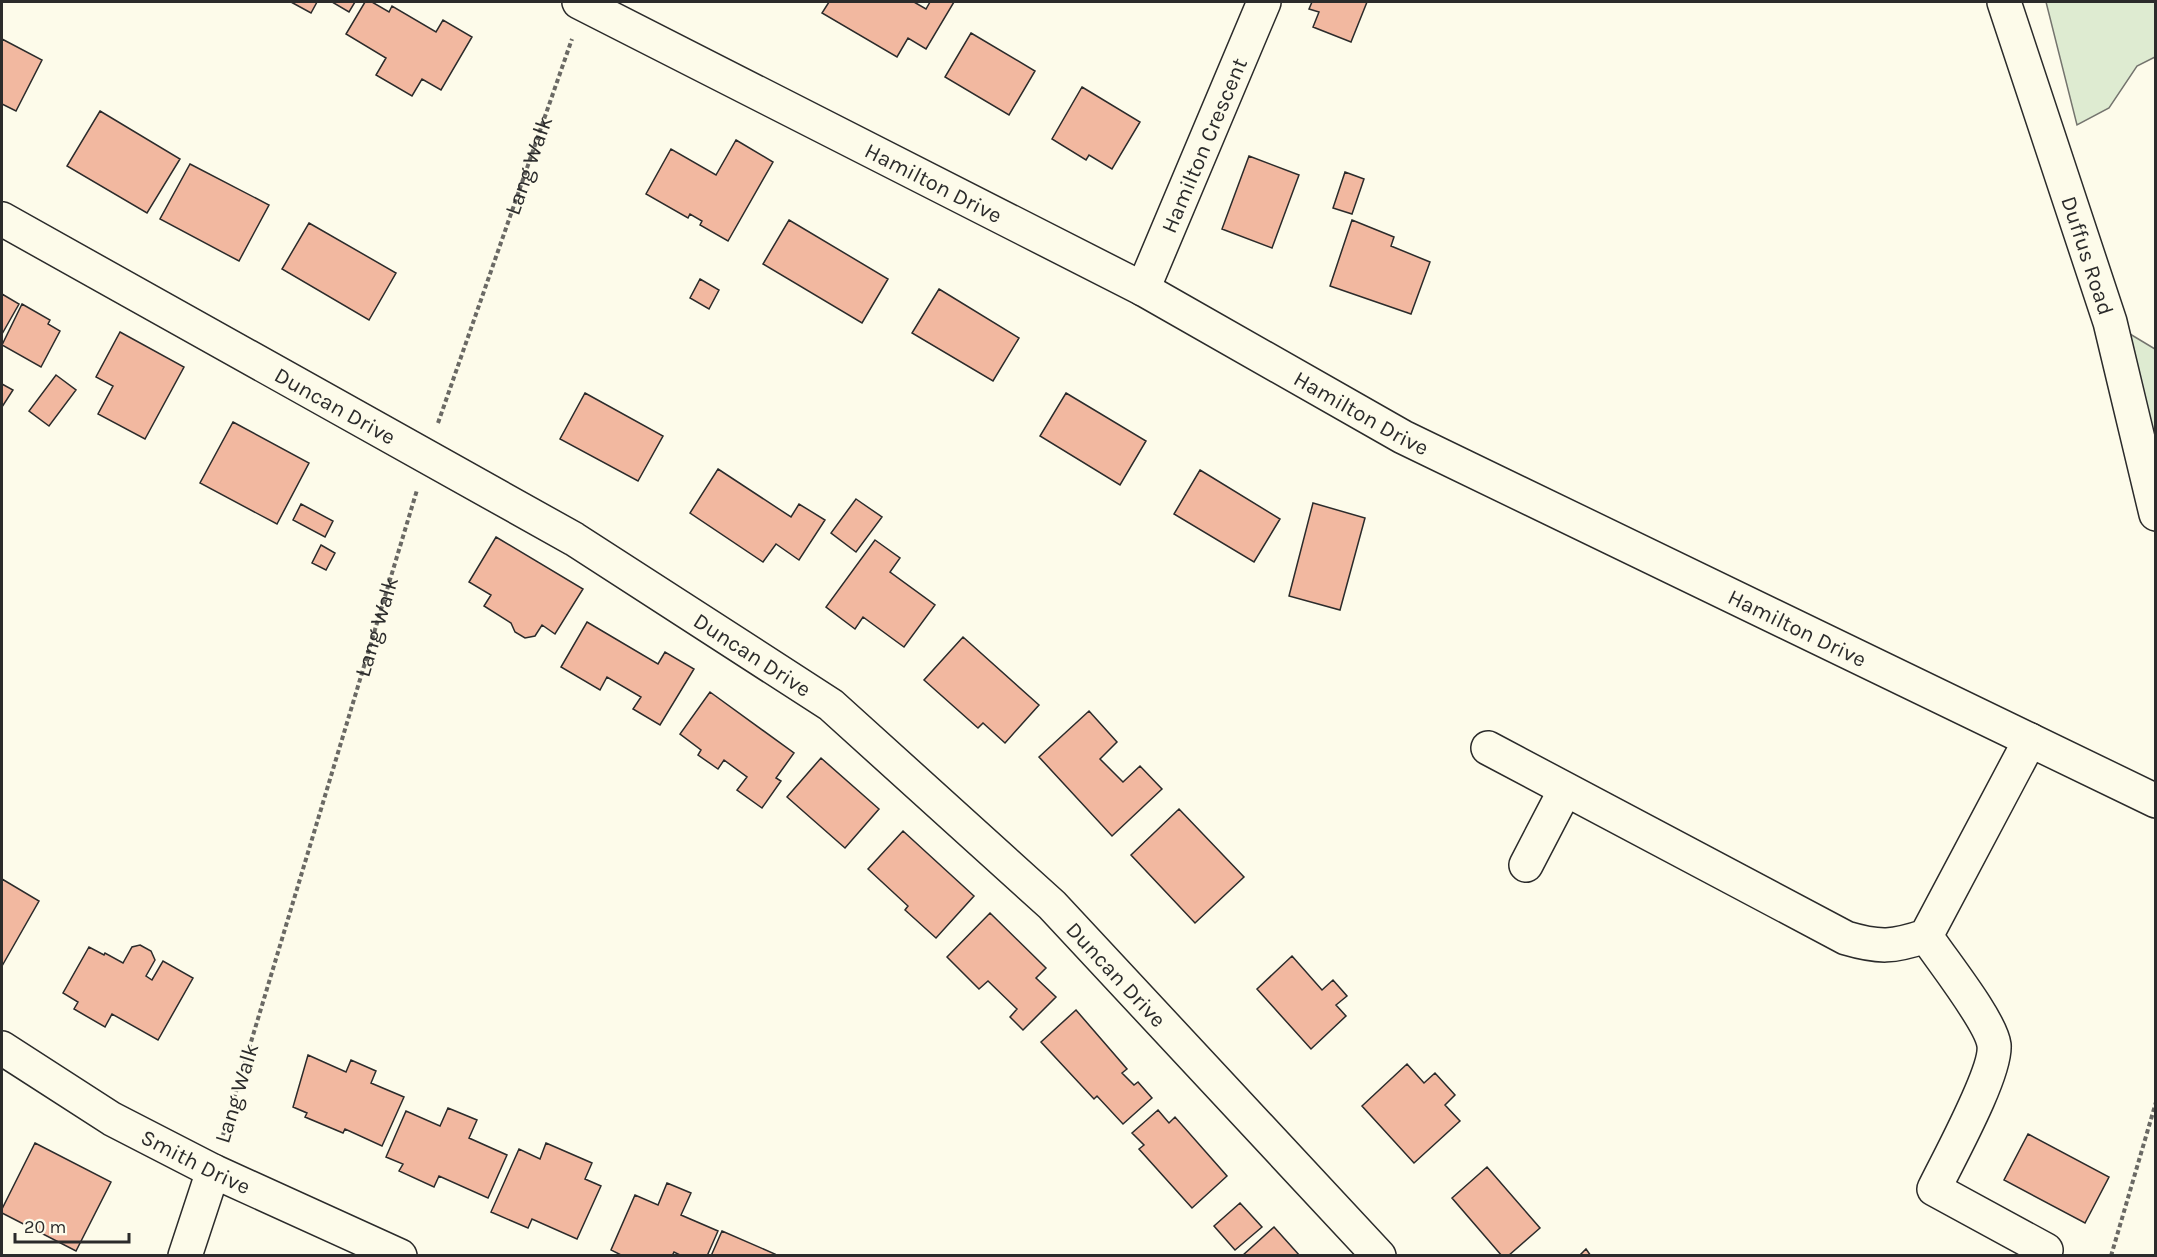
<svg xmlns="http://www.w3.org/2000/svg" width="2157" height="1257" font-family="Karla,sans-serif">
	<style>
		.green { fill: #deebd1; stroke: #74746e; stroke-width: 1.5 }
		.building { fill: #f2b8a0; stroke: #2b2b2b; stroke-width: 1.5 }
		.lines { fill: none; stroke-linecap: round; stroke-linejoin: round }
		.street-casing { stroke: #2b2b2b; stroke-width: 36 }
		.secondary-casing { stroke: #2b2b2b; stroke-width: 36 }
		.path { stroke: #6a6964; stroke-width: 4; stroke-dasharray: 4.5 3; stroke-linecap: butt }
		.street { stroke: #fdfbea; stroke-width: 33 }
		.secondary { stroke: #fdfbea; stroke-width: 33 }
		.labels { text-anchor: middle; stroke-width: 4.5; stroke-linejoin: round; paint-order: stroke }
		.street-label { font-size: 22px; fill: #2b2b2b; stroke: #fdfbea }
	</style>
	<rect width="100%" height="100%" fill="#fdfbea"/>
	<path class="green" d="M2046,2H2155V57L2137,66L2109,108L2077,125Z
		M2110,322L2155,349V514Z"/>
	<path class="building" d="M291,2H317L311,13Z
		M332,2H355L349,12Z
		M365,2H372L389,12L392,6L436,32L443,20L472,37L441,90L422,79L412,96L376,75L386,58L346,34Z
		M829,2H914L926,9L930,2H954L926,49L908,38L897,57L822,13Z
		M1312,2H1367L1351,42L1313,27L1319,12L1309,9Z
		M971,33L1035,71L1009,115L945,77Z
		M2,39L42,60L16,111L2,104Z
		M1082,87L1140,122L1112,169L1089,155L1086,160L1052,139Z
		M100,111L180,159L147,213L67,166Z
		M736,140L773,162L728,241L700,225L702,221L690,214L688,218L646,194L671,149L716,175Z
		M1249,156L1299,175L1272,248L1222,229Z
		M190,164L269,205L239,261L160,219Z
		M1345,172L1364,179L1352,214L1333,208Z
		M789,220L888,279L862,323L763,264Z
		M1352,220L1394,237L1391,246L1430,262L1411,314L1330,286Z
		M309,223L396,273L369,320L282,269Z
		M700,279L719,290L709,309L690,298Z
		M939,289L1019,338L993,381L912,333Z
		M2,294L19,304L2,334Z
		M22,304L50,320L48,324L60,331L41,367L2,345Z
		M120,332L184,367L145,439L98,414L113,386L96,377Z
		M56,375L76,390L49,426L29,411Z
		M2,384L13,390L2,407Z
		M585,393L663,436L638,481L560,439Z
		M1066,393L1146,441L1120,485L1040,436Z
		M233,422L309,463L277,524L200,483Z
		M718,469L791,517L799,504L825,520L799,560L776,544L763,562L690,513Z
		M1200,470L1280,519L1254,562L1174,514Z
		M856,499L882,517L856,552L831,533Z
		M1313,503L1365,518L1340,610L1289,596Z
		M301,504L333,521L325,537L293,520Z
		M496,537L583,589L555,634L542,625L535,636L525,638L515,632L511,623L484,606L491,595L469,582Z
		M875,540L900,558L890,572L935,605L904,647L863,617L855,629L826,607Z
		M321,545L335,553L326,570L312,563Z
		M587,622L658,664L665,652L694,669L660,725L633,709L641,697L607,677L600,690L561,667Z
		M963,637L1039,705L1005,743L983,723L978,728L924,680Z
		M710,692L794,753L776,778L781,781L762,808L737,790L747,777L724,760L718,769L698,755L701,750L680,734Z
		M1089,711L1117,742L1100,759L1123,782L1140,766L1162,789L1112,836L1039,757Z
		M821,758L879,809L845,848L787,797Z
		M1179,809L1244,877L1195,923L1131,855Z
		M903,831L974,896L936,938L905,910L908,906L868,869Z
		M2,879L39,901L2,966Z
		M990,913L1046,968L1036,978L1056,997L1023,1030L1010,1017L1017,1009L988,981L979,989L947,957Z
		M140,945L151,951L155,960L146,976L152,980L163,961L193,978L158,1040L112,1014L105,1027L74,1009L78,1002L63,993L89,947L104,955L105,953L123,963L132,947Z
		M1292,956L1322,990L1333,980L1347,996L1336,1005L1346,1016L1311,1049L1257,989Z
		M1076,1010L1127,1069L1122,1073L1134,1085L1138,1082L1152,1098L1123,1124L1097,1096L1094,1099L1041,1042Z
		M308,1055L346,1072L351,1060L376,1071L371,1083L404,1097L382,1146L345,1129L343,1133L305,1117L307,1113L293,1107Z
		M1407,1064L1424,1083L1435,1073L1455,1095L1445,1105L1460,1121L1414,1163L1362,1106Z
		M448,1108L477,1120L469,1138L507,1155L488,1198L439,1176L434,1187L399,1171L403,1164L386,1157L406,1111L440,1126Z
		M1158,1110L1169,1123L1175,1117L1227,1176L1192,1208L1139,1149L1144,1145L1132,1133Z
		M2028,1134L2109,1177L2085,1223L2004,1180Z
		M35,1143L111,1182L76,1251L2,1213V1209Z
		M546,1143L592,1163L585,1179L601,1186L577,1239L532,1219L528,1228L491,1212L519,1149L540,1159Z
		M1487,1167L1540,1228L1508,1256H1502L1452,1198Z
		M667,1183L691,1193L681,1215L718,1231L707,1256H682L674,1252L672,1256H623L611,1250L635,1195L658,1205Z
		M1240,1203L1262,1227L1235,1250L1214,1226Z
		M1274,1227L1300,1256H1242Z
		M722,1231L775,1254L774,1256H711Z
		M1586,1249L1591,1256H1579Z"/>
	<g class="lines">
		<defs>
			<g id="street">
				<path id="s3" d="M579,2L1143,289L1403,437L2156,801"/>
				<path id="s4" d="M2,219L574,539L831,705L1052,905L1379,1256"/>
				<path id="s5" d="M1143,289L1264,2"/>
				<path d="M1488,748L1846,938C1880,948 1893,947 1926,936L2030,740"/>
				<path d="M1526,865L1565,790"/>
				<path d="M1926,936C1941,959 1991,1021 1994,1045C1997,1072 1948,1160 1934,1189L2046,1250"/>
				<path id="s6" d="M2,1048L112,1119L213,1171L400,1256"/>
				<path d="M185,1256L213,1171"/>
			</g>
			<g id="secondary">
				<path id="s7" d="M2004,2L2110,322L2156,514"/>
			</g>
		</defs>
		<use href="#street" class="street-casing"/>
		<use href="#secondary" class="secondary-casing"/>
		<g class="path">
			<path id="s1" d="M438,423L572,39"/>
			<path id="s2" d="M223,1135L417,490"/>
			<path d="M2111,1256L2156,1102"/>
		</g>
		<use href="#street" class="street"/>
		<use href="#secondary" class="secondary"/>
	</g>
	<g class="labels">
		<g class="street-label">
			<text dy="8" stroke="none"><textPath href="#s5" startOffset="156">Hamilton Crescent</textPath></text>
			<text dy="8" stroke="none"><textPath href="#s1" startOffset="273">Lang Walk</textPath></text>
			<text dy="8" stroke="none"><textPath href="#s3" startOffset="398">Hamilton Drive</textPath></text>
			<text dy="8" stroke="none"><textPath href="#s7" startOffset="267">Duffus Road</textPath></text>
			<text dy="8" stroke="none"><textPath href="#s4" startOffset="382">Duncan Drive</textPath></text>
			<text dy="8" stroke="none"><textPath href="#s3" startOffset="884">Hamilton Drive</textPath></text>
			<text dy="8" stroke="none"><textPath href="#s2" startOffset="531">Lang Walk</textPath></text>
			<text dy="8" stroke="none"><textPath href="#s3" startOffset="1370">Hamilton Drive</textPath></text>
			<text dy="8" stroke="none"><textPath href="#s4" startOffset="868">Duncan Drive</textPath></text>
			<text dy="8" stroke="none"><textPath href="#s4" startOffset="1354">Duncan Drive</textPath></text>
			<text transform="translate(236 1093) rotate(-73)" y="8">Lang Walk</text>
			<text dy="8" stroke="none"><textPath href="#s6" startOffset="225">Smith Drive</textPath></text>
		</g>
	</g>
	<rect width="2157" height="1257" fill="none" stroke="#2b2b2b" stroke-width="6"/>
	<path d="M15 1233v9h114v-9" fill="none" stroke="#2b2b2b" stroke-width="3"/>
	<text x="24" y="1233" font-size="18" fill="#2b2b2b" stroke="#fdfbea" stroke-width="4.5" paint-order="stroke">20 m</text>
</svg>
